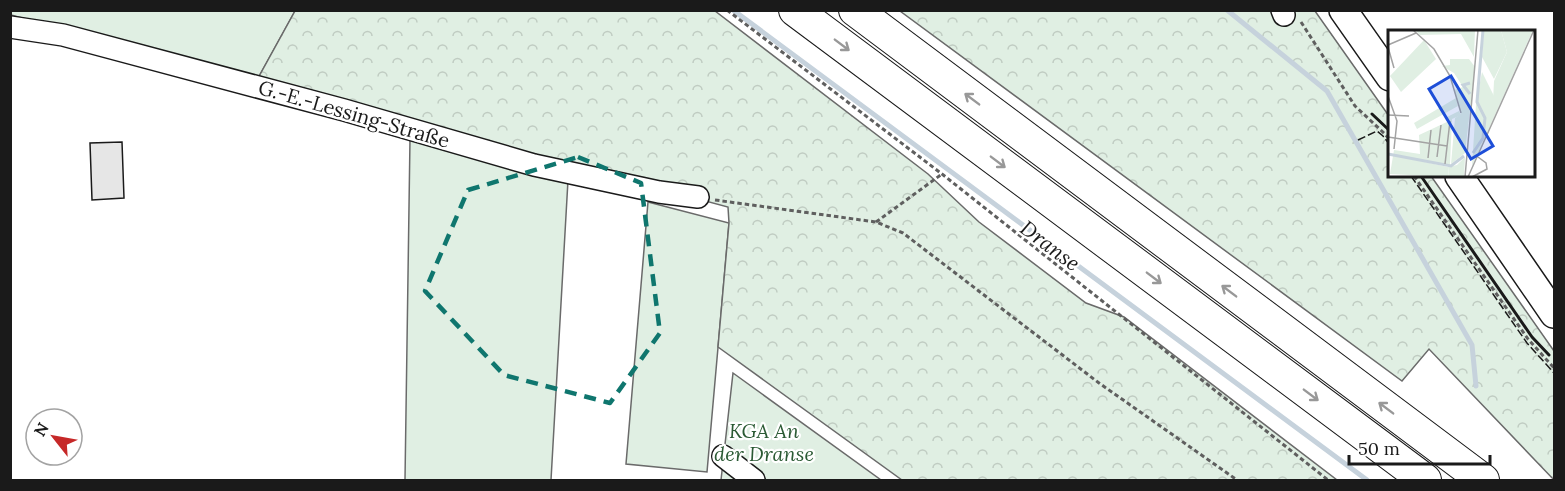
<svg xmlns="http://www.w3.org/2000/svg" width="1565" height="491" font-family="Lora,serif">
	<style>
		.green { fill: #e0efe3; stroke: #6a6a6a; stroke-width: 1.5 }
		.forest { fill: url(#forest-crowns); stroke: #6a6a6a; stroke-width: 1.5 }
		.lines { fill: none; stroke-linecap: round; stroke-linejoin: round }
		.stream { stroke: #c6d2dc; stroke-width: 5 }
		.building { fill: #e6e6e6; stroke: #1a1a1a; stroke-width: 1.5 }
		.minor-casing { stroke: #1a1a1a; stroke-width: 24 }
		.major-casing { stroke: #1a1a1a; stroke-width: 30 }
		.highway-casing { stroke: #1a1a1a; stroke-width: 34 }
		.path { stroke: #5f5f5f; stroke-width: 3; stroke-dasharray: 4.5 3; stroke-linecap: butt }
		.minor { stroke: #fff; stroke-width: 21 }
		.major { stroke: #fff; stroke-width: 27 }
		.highway { stroke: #fff; stroke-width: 32 }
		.fence { stroke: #1a1a1a; stroke-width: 1.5; stroke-dasharray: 8 3; stroke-linecap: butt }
		.wall { stroke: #1a1a1a; stroke-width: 3 }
		.oneway { stroke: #989898 }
		.marked { fill: none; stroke: #0f766e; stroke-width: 4.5; stroke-dasharray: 12 8; stroke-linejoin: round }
		.labels { text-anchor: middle; stroke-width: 4.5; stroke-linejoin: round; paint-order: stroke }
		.street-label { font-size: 20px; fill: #1a1a1a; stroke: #fff }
		.park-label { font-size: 20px; font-style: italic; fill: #2b5a34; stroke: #fff }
		.water-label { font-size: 21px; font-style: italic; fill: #1a1a1a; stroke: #fff }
		.inset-river { fill: none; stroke: #c6d2dc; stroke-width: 3 }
		.inset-road { fill: none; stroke: #a3a3a3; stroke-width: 1.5 }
		.view { fill: #1d4ed8; fill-opacity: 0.15; stroke: #1d4ed8; stroke-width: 3 }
		.inset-edge { fill: none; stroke: #1a1a1a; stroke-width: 3 }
	</style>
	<defs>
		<pattern id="forest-crowns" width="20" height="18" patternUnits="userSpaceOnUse" patternTransform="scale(1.5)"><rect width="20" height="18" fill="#e0efe3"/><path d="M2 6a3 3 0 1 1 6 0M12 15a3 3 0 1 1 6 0" fill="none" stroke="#c0ccc2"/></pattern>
	</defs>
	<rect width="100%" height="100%" fill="#fff"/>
	<path class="green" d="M10,11H295L257,80L11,15Z
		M410,139L568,180L551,480H405Z
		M648,202L729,223L707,472L626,464Z
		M733,373L881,480H721Z"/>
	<path class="forest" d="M295,11H715L928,174L979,222L1086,303L1124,317L1337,480H902L718,347L729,223L728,207L257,80Z
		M900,11H1315L1389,116L1390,176H1431L1554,351V480L1429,349L1402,381Z"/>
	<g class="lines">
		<path class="stream" d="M733,10L1367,480
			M1227,10L1327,91L1472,345L1476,386"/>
	</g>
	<path class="building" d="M122,142L124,198L92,200L90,143Z"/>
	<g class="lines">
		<defs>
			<path id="minor" d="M1282,10L1284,15
				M10,27L63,35L344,110L534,165L659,192L698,197
				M723,456L754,480"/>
			<path id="major" d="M1343,10L1390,77
				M1459,176L1554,314"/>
			<path id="highway" d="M795,10L1425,480
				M855,10L1483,480"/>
		</defs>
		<use href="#minor" class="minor-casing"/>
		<use href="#major" class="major-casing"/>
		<use href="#highway" class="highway-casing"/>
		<path class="path" d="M727,10L942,174L1328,480
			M1301,22L1355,106L1385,134L1390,140
			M1414,176L1528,339L1554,368
			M715,200L876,222L903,233L1099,383L1237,480
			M876,222L942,174"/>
		<use href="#minor" class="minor"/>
		<use href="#major" class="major"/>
		<use href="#highway" class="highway"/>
		<path class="fence" d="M1358,140L1377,131L1383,136L1390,145
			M1411,176L1527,343L1554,373"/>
		<path class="wall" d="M1372,114L1390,131
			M1421,176L1532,337L1549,355"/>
	</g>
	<defs><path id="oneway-shaft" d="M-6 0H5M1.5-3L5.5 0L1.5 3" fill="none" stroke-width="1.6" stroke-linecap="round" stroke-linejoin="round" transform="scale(1.5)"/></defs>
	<g class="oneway">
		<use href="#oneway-shaft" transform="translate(842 45) rotate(37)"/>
		<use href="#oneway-shaft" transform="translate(972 99) rotate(-143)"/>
		<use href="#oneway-shaft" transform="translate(998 162) rotate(37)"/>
		<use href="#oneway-shaft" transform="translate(1154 278) rotate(37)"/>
		<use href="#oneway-shaft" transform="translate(1229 291) rotate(-143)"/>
		<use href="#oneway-shaft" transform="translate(1311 395) rotate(37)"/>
		<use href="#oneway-shaft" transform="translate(1386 408) rotate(-143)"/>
	</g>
	<path class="marked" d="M578,157L641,183L660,333L610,403L504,375L425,291L468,190Z"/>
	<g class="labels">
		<g class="street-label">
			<text transform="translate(354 114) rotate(16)" y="7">G.-E.-Lessing-Straße</text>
		</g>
		<g class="park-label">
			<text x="764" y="438">KGA An<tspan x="764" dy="23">der Dranse</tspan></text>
		</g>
		<g class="water-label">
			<text transform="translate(1050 246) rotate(37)" y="7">Dranse</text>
		</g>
	</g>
	<g transform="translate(1388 30)">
		<rect width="147" height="147" fill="#fff"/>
		<path d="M27,0H87L86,27L73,4L32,5ZM113,0H145L111,76L105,71L106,51L119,22ZM36,10L48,29L13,62L2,46ZM68,68L70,76L29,99L26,93ZM71,81L73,85L64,89L62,135L32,131L60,137L61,147L2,144L6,120L32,124L31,105L61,91L59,87Z" fill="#e0efe3"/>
		<path d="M96,0H113L119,22L106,49L94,27ZM62,29H81L87,37L77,123L63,134L67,88L73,84L66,60L75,57L66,43L54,36L62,35ZM94,42L111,76L84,136L88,74ZM77,127L76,147H61L60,137L69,135Z" fill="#e0efe3"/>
		<path class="inset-river" d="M82,64L75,55L82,53M85,123L95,108L97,88L89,72L95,0M0,124L63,136L76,126"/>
		<path class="inset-road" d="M25,0L46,19L62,46L73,83M0,15L28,3M0,17L6,38M0,66L9,91L6,119M0,85L21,86M0,107L59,116M49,127L53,95M40,128L43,100M57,134L62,91M77,147L90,0M80,147L146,0M84,147L99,139L98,133L90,127"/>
		<path class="view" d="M63,46L105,116L83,129L41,59Z"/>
		<rect width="147" height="147" class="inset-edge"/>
	</g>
	<rect width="1565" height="491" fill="none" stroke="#1a1a1a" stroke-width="24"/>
	<g transform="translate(54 437) rotate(301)"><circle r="28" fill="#ffffff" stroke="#a3a3a3" stroke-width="1.5"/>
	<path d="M0-4.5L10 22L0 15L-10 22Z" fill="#c62828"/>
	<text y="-9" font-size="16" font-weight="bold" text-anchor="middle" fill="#1a1a1a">N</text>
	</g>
	<path d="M1349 455v9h141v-9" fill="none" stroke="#1a1a1a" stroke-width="3"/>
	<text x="1358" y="455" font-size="18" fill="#1a1a1a" stroke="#ffffff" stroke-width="4.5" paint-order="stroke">50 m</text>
</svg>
